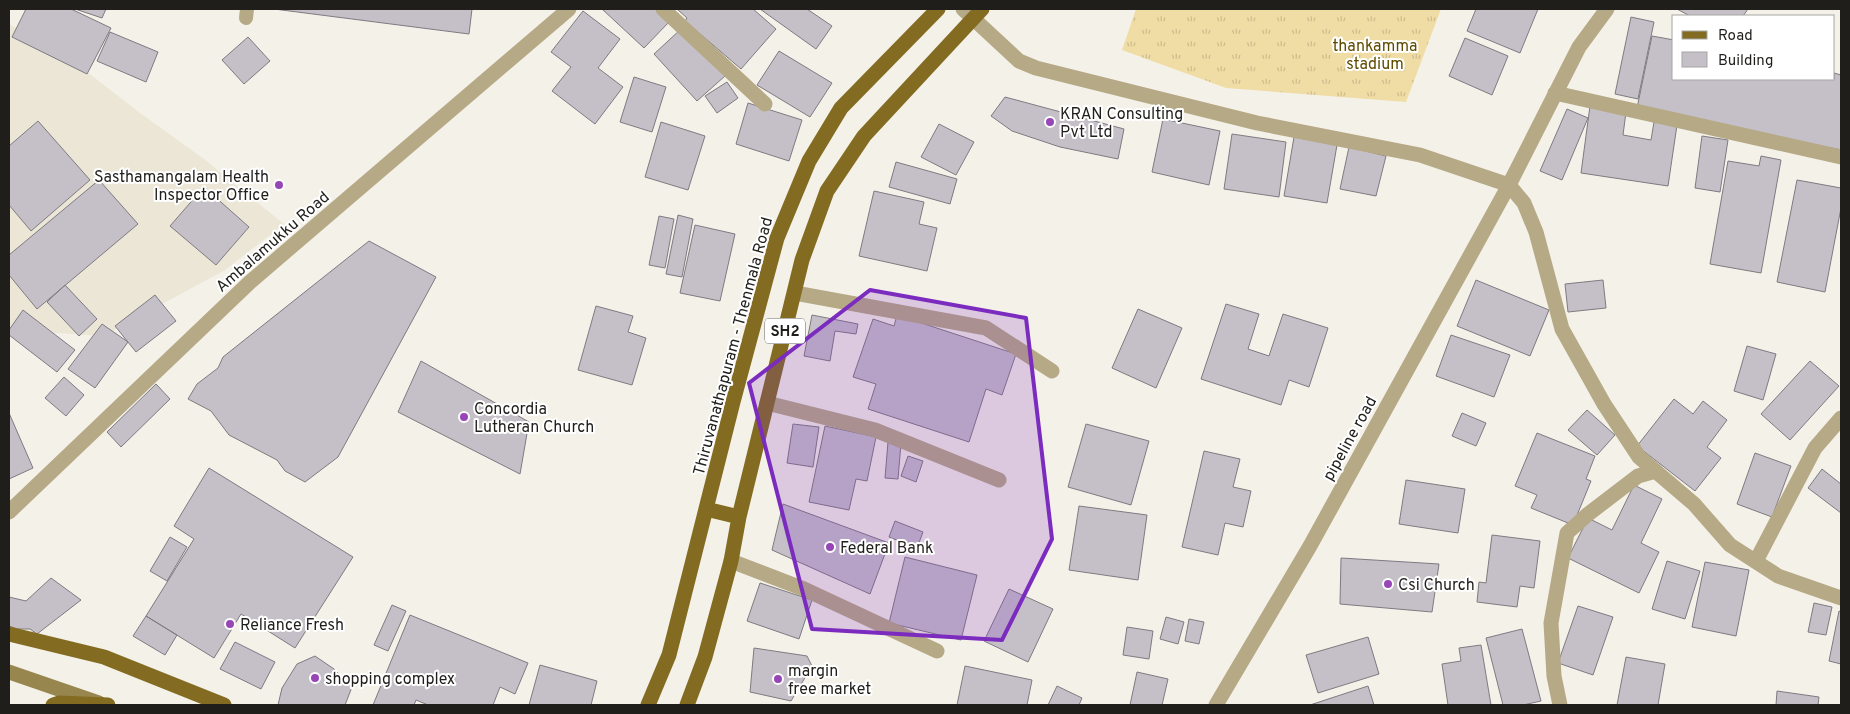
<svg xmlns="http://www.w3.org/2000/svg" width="1850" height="714" font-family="Overpass,sans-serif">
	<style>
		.built { fill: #ebe6d6 }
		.grass { fill: url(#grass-tufts) }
		.building { fill: #c5c0c8; stroke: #7e7a81 }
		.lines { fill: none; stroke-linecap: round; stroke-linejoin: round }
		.service { stroke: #b6a986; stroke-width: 14 }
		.minor { stroke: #b6a986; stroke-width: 15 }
		.secondary { stroke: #98864f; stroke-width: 15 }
		.primary { stroke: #836c21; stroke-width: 15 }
		.marked { fill: #7b2cbf; fill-opacity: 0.2; stroke: #7b2cbf; stroke-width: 4; stroke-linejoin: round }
		.poi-dot { fill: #9746b6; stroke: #fff; stroke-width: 2 }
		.labels { text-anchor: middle; stroke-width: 4; stroke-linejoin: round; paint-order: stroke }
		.shield { fill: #fff; stroke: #62625f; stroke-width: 1 }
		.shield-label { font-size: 15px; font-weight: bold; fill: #1f1e1b }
		.park-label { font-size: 16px; fill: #5f4b00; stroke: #fff }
		.poi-label { font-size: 16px; fill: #1f1e1b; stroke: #fff; text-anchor: start }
		.street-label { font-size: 16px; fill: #1f1e1b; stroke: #fff }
	</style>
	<defs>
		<pattern id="grass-tufts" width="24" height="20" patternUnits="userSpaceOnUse" patternTransform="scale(1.25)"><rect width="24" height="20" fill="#f0dda5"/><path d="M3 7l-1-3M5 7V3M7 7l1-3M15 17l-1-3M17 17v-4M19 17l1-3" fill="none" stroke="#cdbd8d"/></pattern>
	</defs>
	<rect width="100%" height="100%" fill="#f4f1e9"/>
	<path class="built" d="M9,24L69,58L140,113L204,159L284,224L225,270L103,336L9,330Z"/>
	<path class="grass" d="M1136,9H1441L1406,102L1226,88L1122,50Z"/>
	<path class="building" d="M26,9H71L111,28L87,74L12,37Z
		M75,9H106L102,18Z
		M274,9H472L469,34Z
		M602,9H655L669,22L644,48Z
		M677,9H753L776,29L741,69L685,21L687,18Z
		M760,9H807L832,26L816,49Z
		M1476,9H1538L1520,53L1467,31Z
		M1677,9H1748L1743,16H1690Z
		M583,11L620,39L598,68L623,87L595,124L552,91L571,67L551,52Z
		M1631,17L1654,22L1638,99L1615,94Z
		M681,29L725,76L697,101L654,54Z
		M110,32L158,52L146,82L97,61Z
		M1652,36L1674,40V79H1834V73L1841,75V150L1637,108Z
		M248,37L270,61L244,84L222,60Z
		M1465,38L1508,56L1492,95L1449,76Z
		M779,51L832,83L810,117L757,85Z
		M634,77L666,87L652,132L620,122Z
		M727,82L738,98L717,113L705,96Z
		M1005,97L1124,129L1118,159L1060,147L1012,131L991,116Z
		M748,103L802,120L789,161L736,144Z
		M1590,106L1626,112L1623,135L1651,140L1654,122L1677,125L1668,186L1581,173Z
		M1567,109L1588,118L1562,180L1540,171Z
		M1163,119L1220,131L1209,185L1152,172Z
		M38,121L90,180L31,231L9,205V146Z
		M661,122L705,136L688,190L645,177Z
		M939,124L974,142L956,175L921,157Z
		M1232,134L1286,142L1279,197L1224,189Z
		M1702,136L1728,140L1720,192L1695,188Z
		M1294,137L1337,145L1327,203L1284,196Z
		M1349,147L1386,156L1376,196L1340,189Z
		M1761,156L1781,160L1761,273L1710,264L1728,161L1759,166Z
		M896,162L957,179L950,204L889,187Z
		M99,180L138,224L37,309L9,275V255Z
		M1797,180L1841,188V208L1825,292L1777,282Z
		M204,187L249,227L216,265L170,226Z
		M874,191L924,202L919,224L937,228L927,271L859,256Z
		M678,215L693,219L682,277L666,274Z
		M659,216L674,219L665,268L649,265Z
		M695,225L735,234L720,301L680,293Z
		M369,241L436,277L338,457L305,482L285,471L277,460L229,435L211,411L188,399L197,384L218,368L223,357Z
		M1476,280L1549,310L1530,356L1457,326Z
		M1603,280L1606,308L1568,312L1565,284Z
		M65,285L97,319L79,336L47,302Z
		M155,295L176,321L136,352L115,326Z
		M1226,304L1259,314L1248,349L1269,356L1283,314L1328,328L1309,387L1289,380L1281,405L1201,379Z
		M596,306L633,316L628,332L646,338L632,385L578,370Z
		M1138,309L1182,328L1156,388L1112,368Z
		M23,310L75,350L57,372L9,335V330Z
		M812,315L858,324L856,334L835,331L830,361L804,356Z
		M897,315L1016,354L1002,395L986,389L969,442L868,409L876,384L853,377L873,319L894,326Z
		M102,324L128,342L95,388L68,369Z
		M1451,335L1510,355L1494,397L1436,376Z
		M1747,346L1776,354L1763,400L1734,391Z
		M421,361L529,422L520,474L398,412Z
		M1810,361L1839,386L1790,440L1761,414Z
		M64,377L84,395L66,416L45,398Z
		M156,384L170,399L121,447L107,432Z
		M1674,399L1693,414L1703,401L1727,420L1707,447L1721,458L1695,491L1637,446Z
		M1587,410L1615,435L1597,455L1568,430Z
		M9,413L33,468L9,479Z
		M1462,413L1486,423L1476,446L1452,436Z
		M793,424L819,427L813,467L787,463Z
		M1086,424L1149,441L1131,505L1068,487Z
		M825,426L876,437L867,481L856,479L849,510L809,502Z
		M1537,433L1595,456L1586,479L1591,481L1573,525L1531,508L1537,495L1515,486Z
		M888,442L901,443L898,479L885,478Z
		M1204,451L1240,459L1233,487L1251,491L1243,527L1225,523L1218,555L1182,547Z
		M1755,453L1791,466L1772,517L1737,504Z
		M908,456L923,461L916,482L901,476Z
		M209,468L353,557L295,648L241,614L214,658L146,616L194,539L174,526Z
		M1822,469L1841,484V513L1808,488Z
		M1406,480L1465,489L1458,533L1399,524Z
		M1634,485L1662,499L1641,543L1659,552L1639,593L1568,558L1588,518L1612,530Z
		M783,504L889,543L870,594L772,550Z
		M1079,506L1147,515L1138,580L1069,570Z
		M895,521L923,532L917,548L889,537Z
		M1492,535L1540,541L1534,588L1520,586L1517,607L1477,602L1479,582L1486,583Z
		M170,537L187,547L167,581L150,571Z
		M905,557L977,575L961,640L889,623Z
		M1341,558L1439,564L1432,612L1340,604Z
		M1667,561L1700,571L1685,619L1652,609Z
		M1705,562L1749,570L1736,636L1692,627Z
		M51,578L81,600L37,634L30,629H17L9,626V597L26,601Z
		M760,583L812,600L799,639L747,621Z
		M1009,589L1053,609L1028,662L984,641Z
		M1814,603L1832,607L1826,635L1808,632Z
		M392,605L406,611L388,651L374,645Z
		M1578,606L1613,617L1593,675L1558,663Z
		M1839,611L1841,612V664L1829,661Z
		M410,615L528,663L515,694L500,687L493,705H428L416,700L414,705H373Z
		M146,616L177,635L165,655L133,636Z
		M1166,617L1184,622L1178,644L1160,639Z
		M1189,619L1204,622L1199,644L1185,641Z
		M1127,627L1153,631L1149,659L1123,655Z
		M1522,629L1541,701L1523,705H1503L1486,638Z
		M1368,637L1379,674L1318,693L1306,655Z
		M235,642L275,662L261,689L220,669Z
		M1481,645L1491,705H1448L1442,664L1461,661L1459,648Z
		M754,648L807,656L812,666L791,701L750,692Z
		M315,656L334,669L352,687L345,705H278L282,688L297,664Z
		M1626,657L1665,664L1658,705H1617Z
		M540,665L597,681L591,705H529Z
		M965,666L1032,680L1027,705H957Z
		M1137,672L1168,679L1162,705H1130Z
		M1057,686L1082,698L1079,705H1048Z
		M1368,686L1374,705H1310Z
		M1777,691L1819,697L1818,705H1776Z"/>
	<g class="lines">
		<path class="service" d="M246,18L247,9"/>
		<path class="minor" d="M663,9L765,104
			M963,9L1019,61L1036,68L1257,123L1420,155L1509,185L1524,203L1536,232L1562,329L1604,404L1639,457L1694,504L1730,545L1778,576L1841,598
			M1555,93L1841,157
			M795,293L986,328L1052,371
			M767,403L875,430L999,480
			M9,512L250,282L569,9
			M731,561L804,589L937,651
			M1756,561L1815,448L1841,418
			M1216,705L1310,546L1509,185L1579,47L1607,9
			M1560,705L1554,676L1551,623L1567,533L1587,515L1638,476L1656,471"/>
		<path class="secondary" d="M9,672L99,703"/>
		<path class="primary" d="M706,509L739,517
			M9,634L104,657L224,705
			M53,705L59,703L108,705
			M648,705L669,655L733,402L777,238L809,161L841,108L938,9
			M687,705L705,657L731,561L739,517L802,260L827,191L864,136L982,9"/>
	</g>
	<path class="marked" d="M870,290L1026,318L1052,539L1002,640L812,629L749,383Z"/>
	<g class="poi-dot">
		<circle cx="1050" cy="122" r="5"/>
		<circle cx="279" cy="185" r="5"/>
		<circle cx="464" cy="417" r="5"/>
		<circle cx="830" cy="547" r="5"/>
		<circle cx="1388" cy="584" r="5"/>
		<circle cx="230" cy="624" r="5"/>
		<circle cx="315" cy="678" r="5"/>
		<circle cx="778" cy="679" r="5"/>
	</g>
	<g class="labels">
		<rect class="shield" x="765" y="318.5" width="40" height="25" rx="4"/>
		<g class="shield-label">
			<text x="785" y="336">SH2</text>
		</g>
		<g class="park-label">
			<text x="1375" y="51">thankamma<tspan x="1375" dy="18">stadium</tspan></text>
		</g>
		<g class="poi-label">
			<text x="1060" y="119">KRAN Consulting<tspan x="1060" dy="18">Pvt Ltd</tspan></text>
			<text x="269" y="182" text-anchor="end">Sasthamangalam Health<tspan x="269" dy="18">Inspector Office</tspan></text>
			<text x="474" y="414">Concordia<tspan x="474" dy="18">Lutheran Church</tspan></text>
			<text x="840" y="553">Federal Bank</text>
			<text x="1398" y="590">Csi Church</text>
			<text x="240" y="630">Reliance Fresh</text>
			<text x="788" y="676">margin<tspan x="788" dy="18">free market</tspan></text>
			<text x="325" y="684">shopping complex</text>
		</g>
		<g class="street-label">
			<text transform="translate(272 241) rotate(-41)" y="6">Ambalamukku Road</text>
			<text transform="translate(732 346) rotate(-75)" y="6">Thiruvanathapuram - Thenmala Road</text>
			<text transform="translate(1349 438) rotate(-61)" y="6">pipeline road</text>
		</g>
	</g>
	<rect width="1850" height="714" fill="none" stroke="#1f1e1b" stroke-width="20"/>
	<rect x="1672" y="15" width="162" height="65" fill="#ffffff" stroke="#a5a5a4"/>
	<rect x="1682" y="31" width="25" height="8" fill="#836c21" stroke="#a5a5a4"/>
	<text x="1718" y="40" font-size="15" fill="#1f1e1b">Road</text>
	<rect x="1682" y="52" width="25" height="15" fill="#c5c0c8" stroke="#a5a5a4"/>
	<text x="1718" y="65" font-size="15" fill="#1f1e1b">Building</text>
</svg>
